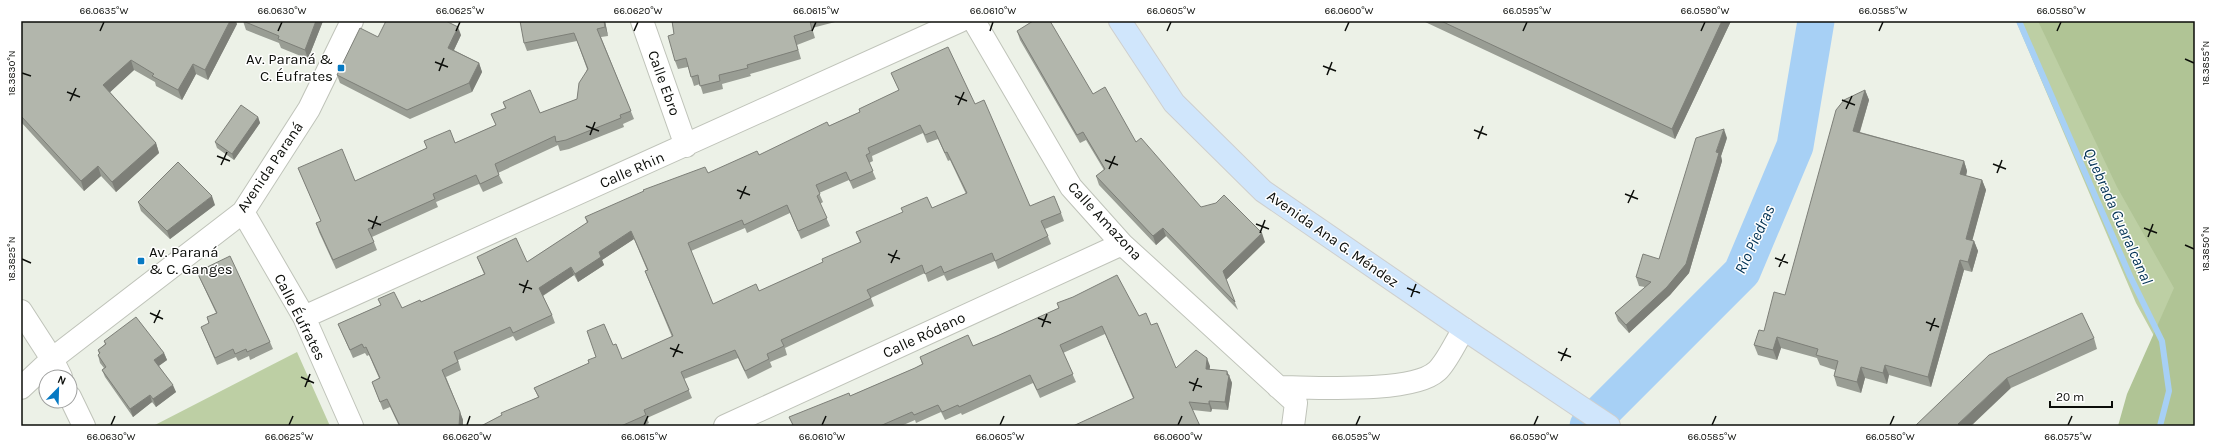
<svg xmlns="http://www.w3.org/2000/svg" width="2216" height="447" font-family="Karla,sans-serif">
	<style>
		.green { fill: #bdcfa4 }
		.forest { fill: #b0c495 }
		.lines { fill: none; stroke-linecap: round; stroke-linejoin: round }
		.stream { stroke: #a7d0f5; stroke-width: 6 }
		.river { stroke: #a7d0f5; stroke-width: 37 }
		.minor-casing { stroke: #bfc3b9; stroke-width: 24 }
		.major-casing { stroke: #cecfce; stroke-width: 24 }
		.minor { stroke: #fff; stroke-width: 22 }
		.major { stroke: #d0e6fc; stroke-width: 22 }
		.wall { fill: #999d94; fill-rule: evenodd }
		.shaded-wall { fill: #7d7f78 }
		.building { fill: #b2b6ac; stroke: #7d7f78; fill-rule: evenodd }
		.ticks { fill: none; stroke: #0b0d09; stroke-width: 1.5 }
		.poi-dot { fill: #0679c3; stroke: #fff; stroke-width: 1.5 }
		.labels { text-anchor: middle; stroke-width: 3; stroke-linejoin: round; paint-order: stroke }
		.poi-label { font-size: 15px; fill: #0b0d09; stroke: #fff; text-anchor: end }
		.street-label { font-size: 15px; fill: #0b0d09; stroke: #fff }
		.water-label { font-size: 16px; font-style: italic; fill: #023254; stroke: #fff }
		.neatline { fill: none; stroke: #0b0d09; stroke-width: 1.5 }
		.ticks-label { font-size: 10px; text-anchor: middle; fill: #0b0d09 }
	</style>
	<rect width="100%" height="100%" fill="#ecf1e7"/>
	<path class="green" d="M2016,21H2195V411L2136,303Z
		M297,352L330,426H153Z"/>
	<path class="forest" d="M2038,21H2195V426H2118L2127,394L2174,288L2117,187Z"/>
	<g class="lines">
		<path class="stream" d="M2019,21L2130,276L2162,341L2169,391L2160,426"/>
		<path class="river" d="M1588,426L1742,272L1795,146L1816,21"/>
		<defs>
			<path id="minor" d="M642,21L686,146
				M974,21L1071,187L1122,244L1296,403L1293,426
				M243,212L304,317L352,426
				M21,311L52,359L61,377
				M304,317L960,21
				M1278,387C1313,387 1412,394 1437,371C1447,362 1456,341 1464,329
				M21,388L52,359L243,212L309,109L352,21
				M70,397L84,426
				M725,426L1122,244"/>
			<path id="major" d="M1120,21L1174,103L1263,191L1464,329L1609,426"/>
		</defs>
		<use href="#minor" class="minor-casing"/>
		<use href="#major" class="major-casing"/>
		<use href="#minor" class="minor"/>
		<use href="#major" class="major"/>
	</g>
	<path class="wall" d="M21,21L237,24L208,80L196,74L182,100L156,86L155,82L134,70L110,92L156,143L159,153L116,192L101,176L84,191L21,122Z
		M243,21H323L308,59L281,48L279,43L246,30Z
		M605,21L608,36L601,37L634,119L623,124L624,127L569,149L560,151L558,145L498,173L503,183L483,192L479,184L436,202L438,207L372,237L377,250L336,269L319,232L316,223L321,221L298,168L355,181L427,148L424,141L455,143L496,125L491,114L505,108L503,102L540,113L577,99L587,69L577,41L527,51L524,43Z
		M672,21H839L812,28L815,38L797,45L801,59L750,74L751,76L722,84L723,89L703,94L700,84L694,86L688,67L678,69L675,61L674,34Z
		M1423,21H1731L1675,139Z
		M1017,31L1093,94L1136,142L1201,207L1265,242L1226,280L1238,310L1166,236L1156,245L1099,185L1096,176L1104,170L1086,140L1080,143L1020,40Z
		M461,35L454,50L479,63L482,72L472,92L410,119L340,83L337,75L378,37Z
		M891,73L975,104L1030,206L1061,213L1064,221L1045,229L1051,244L998,269L995,261L947,281L944,275L928,282L925,273L871,298L874,306L785,348L787,355L770,362L772,367L748,379L738,358L684,379L692,398L647,418L649,423L643,426H481L538,397L534,388L589,363L596,357L613,345L622,359L672,337L648,279L645,271L647,270L634,239L602,260L604,265L578,282L574,275L543,296L552,315L555,323L516,341L513,336L458,360L461,370L446,377L463,420V426H399L390,407L383,410L372,382L379,378L369,355L367,356L365,353L353,358L338,324L381,305L378,299L402,308L421,302L484,274L477,257L527,262L587,223L585,217L759,155L829,126L860,112L899,90ZM923,133L927,143L938,139L948,161L950,160L966,194L932,208L856,232L860,242L823,262L759,291L713,304L691,251L745,228L747,233L790,213L801,239L830,226L820,204L823,202L819,193L849,180L853,189L876,179L869,163L873,161L872,156Z
		M1865,90L1869,100L1860,132L1964,161L1967,171L1966,176L1982,180L1986,190L1972,240L1974,241L1978,251L1972,272L1964,270L1931,387L1889,375L1887,384L1865,378L1861,393L1837,386L1834,376L1835,370L1820,365L1817,358L1781,348L1777,360L1758,355L1754,345L1764,331L1785,295Z
		M258,117L260,123L234,160L217,148L215,142Z
		M1727,138L1721,156L1722,161L1689,273L1670,295L1629,333L1618,321L1615,313L1645,287L1639,286L1636,277L1659,259Z
		M138,202L215,205L170,239L141,211Z
		M197,272L270,342L273,349L250,360L249,356L238,361L236,357L217,365L201,327L209,324L207,317L216,313L200,279Z
		M1057,303L1139,316L1151,325L1176,368L1210,366L1209,369L1229,375L1232,383L1228,410L1212,409L1211,412L1193,410L1133,398L1105,334L1063,353L1076,382L1040,398L1033,383L962,415L961,413L945,420L941,412L916,423L915,420L901,426H790L793,425L789,417L850,396L915,368L922,364L920,357L973,346L997,336L1059,308Z
		M2094,338L2097,349L2011,388L1989,355Z
		M104,341L164,353L167,360L159,366L176,392L156,407L152,402L133,417L105,377L102,370L104,368L100,363L98,355L99,354L98,350L105,344Z"/>
	<path class="shaded-wall" d="M230,21H236L237,24L208,80L205,70Z
		M316,21H323L308,59L305,50Z
		M604,21H605L608,36L605,27Z
		M1722,21H1731L1675,139L1672,129Z
		M458,27L461,35L451,56L448,48Z
		M131,60L134,70L107,95L103,85Z
		M479,63L482,72L472,92L469,83Z
		M193,64L196,74L182,100L178,90Z
		M1865,90L1869,100L1857,141L1853,131Z
		M258,117L260,123L234,160L232,154Z
		M1724,129L1727,138L1721,156L1722,161L1689,273L1670,295L1629,333L1626,325L1686,264L1716,152Z
		M156,143L159,153L116,192L112,182Z
		M1964,161L1967,171L1964,184L1960,174Z
		M98,166L101,176L84,191L81,181Z
		M1982,180L1986,190L1970,249L1966,239Z
		M212,196L215,205L170,239L167,231Z
		M1163,228L1166,236L1156,245L1153,236Z
		M631,231L634,239L602,260L604,265L578,282L575,274L599,252Z
		M1262,233L1265,242L1226,280L1223,271Z
		M1974,241L1978,251L1972,272L1968,262Z
		M1960,260L1964,270L1931,387L1928,377Z
		M571,267L574,275L542,296L539,288Z
		M1777,337L1781,348L1777,360L1773,350Z
		M164,353L167,360L157,367L154,360Z
		M1207,358L1210,366L1209,377L1206,369Z
		M1885,365L1889,375L1887,384L1883,373Z
		M1861,367L1865,378L1861,393L1857,382Z
		M1227,371L1232,383L1228,410L1225,402Z
		M2007,378L2011,388L1971,426H1959L1958,424Z
		M173,385L176,392L156,407L153,399Z
		M150,395L152,402L133,417L130,409Z
		M1209,401L1212,409L1211,412L1209,404Z
		M460,412L463,420V426H459Z"/>
	<path class="building" d="M21,21H230L205,70L193,64L178,90L152,76L154,74L131,60L103,85L156,143L112,182L98,166L81,181L21,116Z
		M243,21H316L305,50L278,39L279,36Z
		M386,21H446L458,27L448,48L479,63L469,83L407,110L337,75L360,28L378,37Z
		M520,21H604L605,27L597,29L631,111L620,115L621,118L566,140L556,142L555,136L495,164L499,175L480,184L476,175L433,194L435,199L368,229L374,242L333,260L316,223L321,221L298,168L342,149L355,181L427,148L424,141L450,130L455,143L496,125L491,114L506,108L503,102L530,90L540,113L577,99L579,83L588,69L574,33L524,43Z
		M672,21H810L812,30L794,36L798,50L747,65L748,68L719,75L720,81L700,86L698,75L691,77L686,58L675,61L668,36L674,34Z
		M1033,21H1050L1093,94L1105,87L1136,142L1141,138L1201,207L1216,203L1224,195L1262,233L1223,271L1235,302L1163,228L1153,236L1096,176L1105,169L1083,132L1077,135L1017,31Z
		M1441,21H1722L1672,129Z
		M948,47L975,104L984,100L1030,206L1054,196L1061,213L1041,221L1048,236L995,261L992,253L944,273L941,266L925,274L922,265L867,290L871,298L781,340L784,346L767,354L769,359L745,371L735,350L681,372L689,390L644,410L646,415L621,426H609V425L607,426H481L502,415L501,413L539,397L534,388L589,363L588,360L596,357L587,331L604,324L613,345L616,344L622,359L673,336L645,271L648,270L631,231L599,252L601,257L575,274L571,267L539,288L552,315L513,333L510,327L454,352L458,362L442,370L460,412L459,426H400L387,399L380,402L372,382L380,378L366,347L364,348L362,344L350,350L338,324L381,305L378,299L394,292L402,308L420,300L421,302L485,274L477,257L516,238L527,262L588,222L585,217L644,191L643,190L705,167L708,173L757,151L759,155L827,122L829,126L860,112L859,109L899,90L891,73ZM920,125L925,135L935,131L945,153L947,152L967,193L932,208L927,197L901,208L903,212L856,232L861,242L822,259L823,262L759,291L756,284L713,304L688,243L742,220L744,225L787,205L798,231L827,218L817,196L820,194L816,185L846,172L850,181L873,171L866,155L870,153L868,148Z
		M1865,90L1853,131L1964,161L1960,174L1982,180L1966,239L1974,241L1968,262L1960,260L1928,377L1885,365L1883,373L1861,367L1857,382L1834,376L1838,361L1816,355L1818,349L1777,337L1773,350L1754,345L1759,330L1764,331L1774,292L1785,295L1836,110L1844,100Z
		M241,105L258,117L232,154L215,142Z
		M1724,129L1716,152L1719,153L1686,264L1667,287L1626,325L1615,313L1651,282L1636,277L1643,254L1659,259L1696,138Z
		M178,162L212,196L167,231L138,202Z
		M230,256L270,342L247,352L246,349L235,354L233,349L215,358L201,327L209,323L207,317L217,313L197,272Z
		M1117,275L1139,316L1146,313L1151,325L1157,323L1176,368L1196,350L1207,358L1206,369L1227,371V375H1229L1225,402L1209,401V404L1189,402L1200,426H1073L1134,398L1102,326L1060,345L1073,374L1037,390L1030,375L959,407L958,405L942,412L938,405L914,415L912,412L880,426H790L793,425L789,417L849,393L850,396L915,368L923,364L920,357L968,335L973,346L997,336L1059,308L1057,303L1073,297Z
		M2082,313L2094,338L2007,378L1958,424L1960,426H1915L1989,355Z
		M136,317L164,353L154,360L173,385L153,399L150,395L130,409L102,370L106,367L98,355L100,353L98,350L106,344L104,341Z"/>
	<path class="ticks" d="M100,31L104,22M278,31L282,22M456,31L460,22M634,31L638,22M812,31L816,22M990,31L993,22M1167,31L1171,22M1345,31L1349,22M1523,31L1527,22M1701,31L1705,22M1879,31L1883,22M2057,31L2061,22M2185,59L2194,63M435,62L448,67M1323,66L1336,71M439,71L444,58M22,73L31,76M1327,75L1332,62M67,92L80,97M955,96L967,101M1842,100L1855,105M70,101L76,88M958,105L964,92M1846,109L1852,96M586,126L599,131M1474,130L1487,135M590,135L595,122M1478,139L1483,126M217,156L230,161M1105,160L1118,165M1993,164L2006,169M221,165L227,152M1109,169L1115,156M1997,173L2002,160M737,190L750,195M1625,194L1638,199M740,199L746,186M1628,203L1634,190M368,220L381,225M1256,224L1269,229M2144,228L2157,233M372,229L377,216M1260,233L1265,220M2148,237L2153,224M2185,245L2194,249M888,254L900,259M1775,258L1788,263M22,259L31,263M891,263L897,250M1779,267L1785,254M519,284L532,289M1407,288L1420,293M523,293L528,280M1411,297L1416,284M150,313L163,319M1038,318L1051,323M1926,322L1939,327M154,323L160,310M1042,327L1047,314M1930,331L1935,318M670,348L683,353M1558,352L1571,357M673,357L679,344M1561,361L1567,348M301,377L314,383M1189,382L1202,387M305,387L310,374M1193,391L1198,378M111,425L115,416M289,425L293,416M467,425L470,416M644,425L648,416M822,425L826,416M1000,425L1004,416M1178,425L1182,416M1356,425L1360,416M1534,425L1538,416M1712,425L1716,416M1890,425L1894,416M2068,425L2072,416"/>
	<g class="poi-dot">
		<rect x="337" y="64" width="8" height="8" rx="2"/>
		<rect x="137" y="257" width="8" height="8" rx="2"/>
	</g>
	<g class="labels">
		<g class="poi-label">
			<text x="333" y="64">Av. Paraná &amp;<tspan x="333" dy="17">C. Éufrates</tspan></text>
			<text x="149" y="257" text-anchor="start">Av. Paraná<tspan x="149" dy="17">&amp; C. Ganges</tspan></text>
		</g>
		<g class="street-label">
			<text transform="translate(664 83) rotate(70)" y="5">Calle Ebro</text>
			<text transform="translate(270 167) rotate(-56)" y="5">Avenida Paraná</text>
			<text transform="translate(632 170) rotate(-24)" y="5">Calle Rhin</text>
			<text transform="translate(1105 221) rotate(47)" y="5">Calle Amazona</text>
			<text transform="translate(1333 239) rotate(35)" y="5">Avenida Ana G. Méndez</text>
			<text transform="translate(300 317) rotate(63)" y="5">Calle Éufrates</text>
			<text transform="translate(924 335) rotate(-25)" y="5">Calle Ródano</text>
		</g>
		<g class="water-label">
			<text transform="translate(2119 216) rotate(66)" y="6">Quebrada Guaralcanal</text>
			<text transform="translate(1754 239) rotate(-65)" y="6">Río Piedras</text>
		</g>
	</g>
	<rect width="2216" height="447" fill="none" stroke="#ffffff" stroke-width="44"/>
	<g transform="translate(58 389) rotate(23)"><circle r="19" fill="#ffffff" stroke="#9d9e9d"/>
	<path d="M0-3L7 15L0 10L-7 15Z" fill="#0679c3"/>
	<text y="-6" font-size="11" font-weight="bold" text-anchor="middle" fill="#0b0d09">N</text>
	</g>
	<path d="M2050 401v6h62v-6" fill="none" stroke="#0b0d09" stroke-width="2"/>
	<text x="2056" y="401" font-size="12" fill="#0b0d09" stroke="#ffffff" stroke-width="3" paint-order="stroke">20 m</text>
	<rect x="22" y="22" width="2172" height="403" class="neatline"/>
	<g class="ticks-label">
		<text x="104" y="14">66.0635°W</text>
		<text x="282" y="14">66.0630°W</text>
		<text x="460" y="14">66.0625°W</text>
		<text x="638" y="14">66.0620°W</text>
		<text x="816" y="14">66.0615°W</text>
		<text x="993" y="14">66.0610°W</text>
		<text x="1171" y="14">66.0605°W</text>
		<text x="1349" y="14">66.0600°W</text>
		<text x="1527" y="14">66.0595°W</text>
		<text x="1705" y="14">66.0590°W</text>
		<text x="1883" y="14">66.0585°W</text>
		<text x="2061" y="14">66.0580°W</text>
		<text transform="translate(2205 63) rotate(-90)" y="4">18.3855°N</text>
		<text transform="translate(11 73) rotate(-90)" y="4">18.3830°N</text>
		<text transform="translate(2205 249) rotate(-90)" y="4">18.3850°N</text>
		<text transform="translate(11 259) rotate(-90)" y="4">18.3825°N</text>
		<text x="111" y="440">66.0630°W</text>
		<text x="289" y="440">66.0625°W</text>
		<text x="467" y="440">66.0620°W</text>
		<text x="644" y="440">66.0615°W</text>
		<text x="822" y="440">66.0610°W</text>
		<text x="1000" y="440">66.0605°W</text>
		<text x="1178" y="440">66.0600°W</text>
		<text x="1356" y="440">66.0595°W</text>
		<text x="1534" y="440">66.0590°W</text>
		<text x="1712" y="440">66.0585°W</text>
		<text x="1890" y="440">66.0580°W</text>
		<text x="2068" y="440">66.0575°W</text>
	</g>
</svg>
